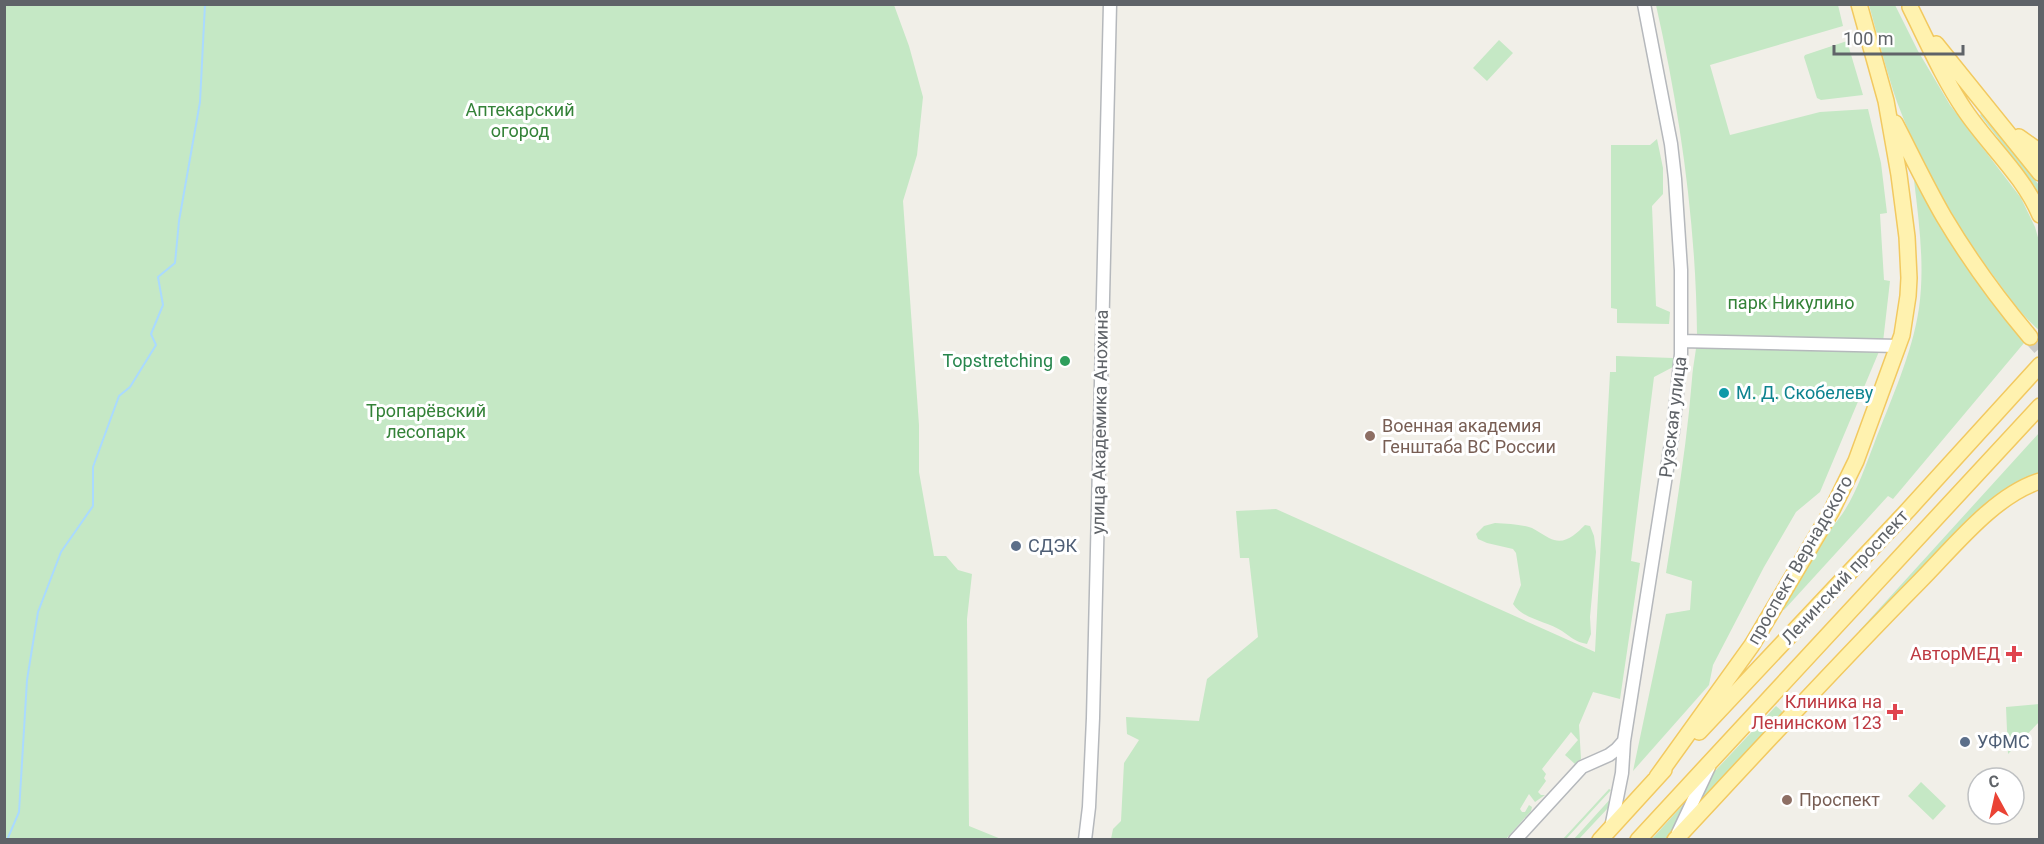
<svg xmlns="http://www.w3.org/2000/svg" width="2044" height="844" font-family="Roboto,sans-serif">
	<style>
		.green { fill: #c5e8c5 }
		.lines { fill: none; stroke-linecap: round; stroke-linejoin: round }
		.stream { stroke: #aadaff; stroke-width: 2 }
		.major-tunnel { stroke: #ccccc8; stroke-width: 15; stroke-dasharray: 15 8; stroke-linecap: butt }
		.minor-casing { stroke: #b5b8bc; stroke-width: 15 }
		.major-casing { stroke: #f2c960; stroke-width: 18 }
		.minor { stroke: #fff; stroke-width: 12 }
		.major { stroke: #fff2af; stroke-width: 15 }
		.leisure-dot { fill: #2e9e5b; stroke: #fff; stroke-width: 2 }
		.culture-dot { fill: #0f9aa8; stroke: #fff; stroke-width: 2 }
		.education-dot { fill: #8d6e63; stroke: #fff; stroke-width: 2 }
		.service-dot { fill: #5c6f8a; stroke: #fff; stroke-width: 2 }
		.health-dot { fill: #e0444e; stroke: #fff; stroke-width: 2 }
		.labels { text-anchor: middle; stroke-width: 6; stroke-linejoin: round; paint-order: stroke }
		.park-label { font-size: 18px; fill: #348238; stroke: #fff }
		.leisure-label { font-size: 18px; fill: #27864d; stroke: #fff; text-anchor: end }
		.culture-label { font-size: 18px; fill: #0d838f; stroke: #fff; text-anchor: start }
		.street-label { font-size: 18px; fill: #5f6368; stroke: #fff }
		.education-label { font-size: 18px; fill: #785e54; stroke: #fff; text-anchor: start }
		.service-label { font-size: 18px; fill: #4e5e75; stroke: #fff; text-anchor: start }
		.health-label { font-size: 18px; fill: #be3a42; stroke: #fff; text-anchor: end }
	</style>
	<rect width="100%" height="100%" fill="#f1efe8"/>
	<path class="green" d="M5,4L894,5L909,46L923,97L917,155L903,201L919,425V472L934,556H946L958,570L972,574L967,619L969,826L1001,839H5Z
		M1656,5H1838L1843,26L1710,65L1730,135L1820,112L1868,109L1881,163L1887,213L1880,214L1884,280L1890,281L1883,342L1820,492L1796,512L1764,567L1713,665L1709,685L1633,771L1666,614L1690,610L1692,581L1666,573C1676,509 1687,444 1692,379C1693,364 1697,349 1697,334C1696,223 1680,112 1656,5Z
		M1869,5H1895L1918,51L1950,105L2021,198L2035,227L2039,241V330C2020,314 2007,294 1992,274C1953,222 1920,164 1897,102C1886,70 1878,37 1869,5Z
		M1499,40L1513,53L1487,81L1473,68Z
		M1847,41L1863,95L1821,100L1817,98L1804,57L1805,55Z
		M1981,114L2039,185V195L2025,173L1980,115Z
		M1657,139L1663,168V194L1652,206L1656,306L1670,312L1669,324L1617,323V309L1611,308V145H1650Z
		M1914,180C1944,238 1984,290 2024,343L1893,499L1888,496L1784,610L1782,609L1830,529C1852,507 1863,472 1874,444C1891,399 1912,355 1919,308C1925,266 1919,222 1914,180Z
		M1616,356L1673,358V367L1654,377L1631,561L1640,563L1620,699L1593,692L1579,725L1581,759L1575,764L1565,755L1578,740L1571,732L1542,769L1546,774L1544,778L1546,781L1538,792L1541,795H1545L1535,802L1529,794L1520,809L1522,812H1525L1529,805L1532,807L1531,811L1506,839H1111L1113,829L1121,821L1124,763L1139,740L1127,734L1126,717L1199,721L1207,679L1258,637L1249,558H1240L1236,511L1276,509L1595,652L1610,372H1616Z
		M2039,433V474L2019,481L2003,491L1861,634L1859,631Z
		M1495,523C1508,524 1520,524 1532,528C1538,531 1543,535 1549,538C1564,546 1575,535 1585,525L1590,526L1594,536L1596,552L1590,617L1591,634L1587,644C1575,642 1571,637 1562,631C1547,621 1524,620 1513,604L1521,585L1516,553L1513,549L1487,543L1478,539L1476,534L1484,526Z
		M2039,704V722L2008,754L2006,707Z
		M1776,706L1786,715L1688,820L1715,771Z
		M1921,782L1946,806L1933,820L1908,796Z
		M1609,789L1611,790L1566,839H1563Z
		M1613,796L1608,808L1579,839L1573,840Z
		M1689,798L1673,832L1667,839L1651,840Z"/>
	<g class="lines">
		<path class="stream" d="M7,840L19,812L27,680L38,612L61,552L93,506V467L119,396L130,387L156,345L151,334L163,305L158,277L175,263L179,221L200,102L205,4"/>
		<path class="major-tunnel" d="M2030,337L2040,348"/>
		<defs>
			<path id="minor" d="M1681,341L1898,346
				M1611,828L1622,773L1624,741L1673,431L1681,354V270L1675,179L1671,144L1644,4
				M1678,833L1709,767
				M1085,840L1089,807L1093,718L1110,4
				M1515,840L1582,767L1609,755L1617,749L1624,741"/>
			<path id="major" d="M1910,7C1927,41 1943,78 1964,109C1988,145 2023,175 2040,215
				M1936,44L2040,173
				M1895,123C1911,154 1926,186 1944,217C1969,259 1998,299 2030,337
				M2019,137L2040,152
				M1699,732L1909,509L2040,365
				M1657,777L1752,645L1831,512L1856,461L1902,335L1908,296L1909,278L1907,237L1899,175L1886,101L1859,4
				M1600,840L1664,770
				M1638,840L2040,406
				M1675,840C1756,753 1836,666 1919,582C1952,549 1994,495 2040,481"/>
		</defs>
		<use href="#minor" class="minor-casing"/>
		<use href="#major" class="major-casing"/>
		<use href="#minor" class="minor"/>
		<use href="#major" class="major"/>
	</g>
	<circle class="leisure-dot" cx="1065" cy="361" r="6"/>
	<circle class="culture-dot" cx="1724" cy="393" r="6"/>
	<g class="education-dot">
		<circle cx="1370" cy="436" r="6"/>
		<circle cx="1787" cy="800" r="6"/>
	</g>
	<g class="service-dot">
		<circle cx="1016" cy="546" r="6"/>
		<circle cx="1965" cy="742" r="6"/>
	</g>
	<g class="health-dot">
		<path d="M2011 645h6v6h6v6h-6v6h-6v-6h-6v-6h6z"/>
		<path d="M1892 703h6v6h6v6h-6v6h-6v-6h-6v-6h6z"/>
	</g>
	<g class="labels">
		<g class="park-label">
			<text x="520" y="116">Аптекарский<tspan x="520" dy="21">огород</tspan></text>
			<text x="1791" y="309">парк Никулино</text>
			<text x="426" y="417">Тропарёвский<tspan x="426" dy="21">лесопарк</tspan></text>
		</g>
		<g class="leisure-label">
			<text x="1053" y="367">Topstretching</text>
		</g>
		<g class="culture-label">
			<text x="1736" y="399">М. Д. Скобелеву</text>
		</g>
		<g class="street-label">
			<text transform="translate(1673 417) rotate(-83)" y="6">Рузская улица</text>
			<text transform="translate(1100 422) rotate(-89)" y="6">улица Академика Анохина</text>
			<text transform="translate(1800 560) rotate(-60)" y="6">проспект Вернадского</text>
			<text transform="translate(1845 577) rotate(-47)" y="6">Ленинский проспект</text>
		</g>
		<g class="education-label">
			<text x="1382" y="432">Военная академия<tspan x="1382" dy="21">Генштаба ВС России</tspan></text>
			<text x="1799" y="806">Проспект</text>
		</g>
		<g class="service-label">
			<text x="1028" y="552">СДЭК</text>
			<text x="1977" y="748">УФМС</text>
		</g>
		<g class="health-label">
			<text x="2000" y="660">АвторМЕД</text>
			<text x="1882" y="708">Клиника на<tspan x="1882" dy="21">Ленинском 123</tspan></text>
		</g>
	</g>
	<rect width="2044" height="844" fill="none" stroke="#5f6368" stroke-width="12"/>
	<g transform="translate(1996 796) rotate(352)"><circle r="28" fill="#ffffff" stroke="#bfc1c3" stroke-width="1.5"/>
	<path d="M0-4.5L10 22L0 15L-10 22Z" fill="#ea4335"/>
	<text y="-9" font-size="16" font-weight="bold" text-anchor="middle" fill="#5f6368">С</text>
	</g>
	<path d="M1834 45v9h129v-9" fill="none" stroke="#5f6368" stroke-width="3"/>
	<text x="1843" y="45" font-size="18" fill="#5f6368" stroke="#ffffff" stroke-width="4.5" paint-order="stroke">100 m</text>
</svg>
